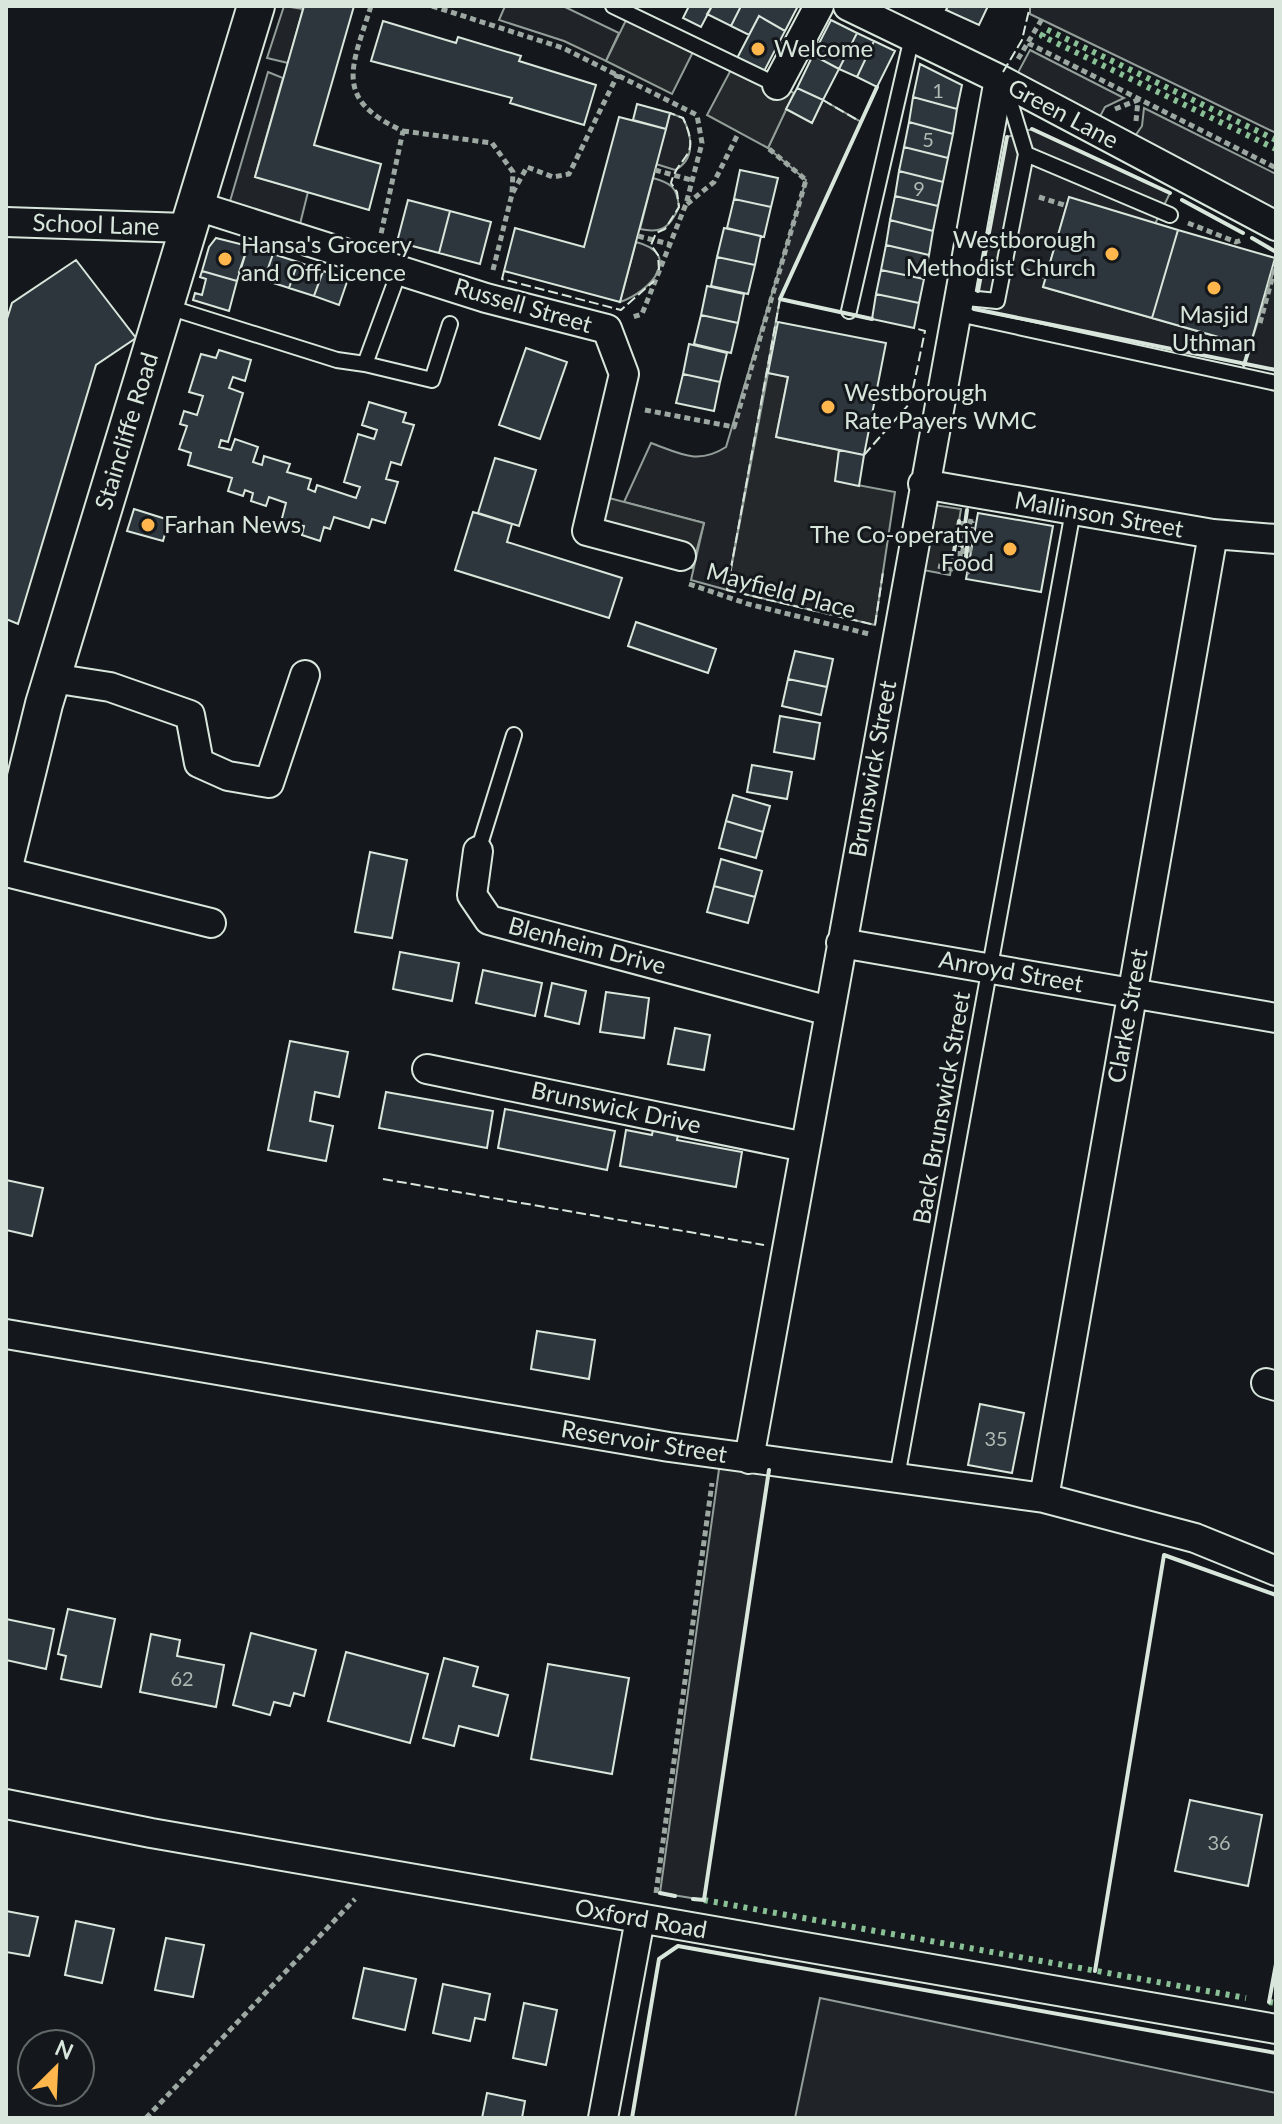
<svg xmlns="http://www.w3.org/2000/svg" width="1282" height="2124" font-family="Lato,sans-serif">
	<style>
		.green { fill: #202428; stroke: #939e99; stroke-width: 2 }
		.parking { fill: #24282b; stroke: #939e99; stroke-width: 2 }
		.building { fill: #2c363c; stroke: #d8e6dc; stroke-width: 2 }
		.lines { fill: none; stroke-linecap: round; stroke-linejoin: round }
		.service-casing { stroke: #d8e6dc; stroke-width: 18 }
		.minor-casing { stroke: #d8e6dc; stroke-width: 32 }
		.tertiary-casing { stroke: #d8e6dc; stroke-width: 40 }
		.path { stroke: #9da8a2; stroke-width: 5; stroke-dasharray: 6 4; stroke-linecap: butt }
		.service { stroke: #14181c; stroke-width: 14 }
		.minor { stroke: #14181c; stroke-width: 28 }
		.tertiary { stroke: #14181c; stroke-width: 36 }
		.hedge { stroke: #8ac095; stroke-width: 6; stroke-dasharray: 4 6; stroke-linecap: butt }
		.fence { stroke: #d8e6dc; stroke-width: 2; stroke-dasharray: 10 4; stroke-linecap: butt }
		.wall { stroke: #d8e6dc; stroke-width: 4 }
		.poi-dot { fill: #ffb74d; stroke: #14181c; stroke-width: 3 }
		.labels { text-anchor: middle; stroke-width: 6; stroke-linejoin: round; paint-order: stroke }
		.number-label { font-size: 20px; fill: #adbab4 }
		.poi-label { font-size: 24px; fill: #d8e6dc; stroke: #14181c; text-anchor: start }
		.street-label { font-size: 24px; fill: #d8e6dc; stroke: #14181c }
	</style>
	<rect width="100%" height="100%" fill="#14181c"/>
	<path class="green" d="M284,6L303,9L288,63L267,58Z
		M505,6H563L619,33L606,61L564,41L499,20Z
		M1030,6H1276V133L1030,14Z
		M1030,50L1124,98L1105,107L1096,124L1014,80Z
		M268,72L283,78L255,177L308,192L299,228L228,208Z
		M823,100L861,122L780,299L727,590L691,580L704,523L624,502L651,443C681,454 698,465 726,447L806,180L768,148L786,109L812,122Z
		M1144,108L1276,174V218L1131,142L1142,126Z
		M670,113L683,118C692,136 696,159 675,170L656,164Z
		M1032,129L1170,193L1155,224L1069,198L1043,287L1250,346L1276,264V370L974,309L1007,137Z
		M653,178C671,183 677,187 679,207C670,227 662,234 640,229Z
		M636,242C684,254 650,292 620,302Z
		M721,1455L770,1462L704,1900L660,1893Z
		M820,1998L1276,2093V2118H795Z"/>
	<path class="parking" d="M629,14L696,46L672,94L606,61Z
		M734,64L794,93L768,148L707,115Z
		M768,373L788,377L776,437L839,450L836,481L895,492L875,625L727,590Z
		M609,498L704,523L692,568L597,542Z
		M934,505L961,509L950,575L923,570Z"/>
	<path class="building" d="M304,6H354L314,145L381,164L369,210L255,177Z
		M689,6H712L701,27L683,18Z
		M712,6H741L731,26L707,14Z
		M741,6H798L785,31L759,16L749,35L731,26Z
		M948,6H988L979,25L946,10Z
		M759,16L785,31L761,77L734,64Z
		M831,20L857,33L839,69L813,55Z
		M383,21L456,43L458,37L521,56L519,61L596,85L584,125L510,103L512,98L371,61Z
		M857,33L874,41L857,77L839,69Z
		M874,41L895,51L877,87L857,77Z
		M813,55L839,69L823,100L797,88Z
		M920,64L962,85L957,109L913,97Z
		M797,88L823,100L812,123L786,109Z
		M913,97L957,109L953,134L909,122Z
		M637,104L670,113L666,129L633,120Z
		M619,117L666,129L620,302L504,271L515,228L584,247Z
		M909,122L953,134L948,158L904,147Z
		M904,147L948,158L943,182L899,171Z
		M740,170L778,178L771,207L734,199Z
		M899,171L943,182L938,206L895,196Z
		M895,196L938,206L933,231L890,220Z
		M1069,197L1178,230L1152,318L1043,287Z
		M734,199L771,207L764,237L727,228Z
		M408,200L450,211L439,253L397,242Z
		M450,211L491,222L480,264L439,253Z
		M890,220L933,231L929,255L886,245Z
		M724,228L761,236L755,265L717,257Z
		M1178,230L1275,258L1250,346L1152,318Z
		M216,238L248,246L237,281L202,271L209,247Z
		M886,245L929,255L924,279L881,270Z
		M248,246L273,254L264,280L239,272Z
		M273,254L298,262L289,288L264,280Z
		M717,257L755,265L748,294L711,286Z
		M76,260L136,338L96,365L18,624L6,619V322L12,303Z
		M298,262L323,271L314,296L289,288Z
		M881,270L924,279L919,303L876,294Z
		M202,271L237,281L229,311L193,300L195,293L202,295L206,279L200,277Z
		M323,271L348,279L339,305L314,296Z
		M707,286L744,294L738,323L701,315Z
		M876,294L919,303L914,328L872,319Z
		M701,315L738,323L731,353L694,344Z
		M778,322L886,343L864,455L776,437L788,377L768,373Z
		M689,344L727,353L720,382L683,374Z
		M526,348L567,362L540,439L499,425Z
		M219,350L251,360L245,381L233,377L229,388L243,393L228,442L221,440L219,447L231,450L235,439L258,447L253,462L262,465L264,456L290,464L287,472L311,479L308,489L315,492L317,485L356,498L360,487L344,482L358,434L374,439L377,430L362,425L369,402L406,413L403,422L414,425L401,465L391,462L386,479L398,482L385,523L372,519L369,528L334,517L330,529L324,527L320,541L302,535L304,526L281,522L286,503L269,497L266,506L251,501L253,493L245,490L243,496L228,491L232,478L188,465L191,453L179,449L187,426L180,424L184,411L197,415L203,396L189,392L201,354L216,358Z
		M683,374L720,382L714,411L676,403Z
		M839,450L864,455L859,486L835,481Z
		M495,458L536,470L519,526L478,513Z
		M134,509L169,520L163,541L127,531Z
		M473,512L512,524L507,542L622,578L609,618L455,570Z
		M978,513L1053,526L1041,592L966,579Z
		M636,622L716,649L708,673L628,646Z
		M795,651L833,659L827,687L788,679Z
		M788,679L827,687L821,715L782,706Z
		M780,716L820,723L814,759L774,752Z
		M752,765L792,772L787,799L747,792Z
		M733,795L770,806L763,832L726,821Z
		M726,821L763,832L756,858L719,848Z
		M370,852L407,860L392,938L355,932Z
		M721,859L762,871L755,897L714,886Z
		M714,886L755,897L748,923L707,912Z
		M400,952L459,963L452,1001L393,989Z
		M483,970L542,983L535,1016L476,1003Z
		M552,983L586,991L579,1024L545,1016Z
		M606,992L649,998L644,1038L600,1032Z
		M675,1028L710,1035L704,1070L668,1064Z
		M290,1041L348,1052L339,1097L315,1092L310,1121L333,1126L326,1161L268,1150Z
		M386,1092L493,1111L487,1148L379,1128Z
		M505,1109L615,1131L607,1170L498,1148Z
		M654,1124L679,1129L677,1140L742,1152L736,1187L620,1166L626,1130L652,1135Z
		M6,1180L43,1188L32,1236L6,1230Z
		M537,1331L595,1340L589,1379L531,1369Z
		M980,1404L1024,1413L1012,1473L968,1465Z
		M68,1609L115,1619L101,1687L61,1679L66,1656L58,1654Z
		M6,1619L54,1629L46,1669L6,1660Z
		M251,1633L316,1650L304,1696L294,1693L290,1706L274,1702L270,1715L233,1705Z
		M151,1634L180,1640L177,1656L224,1665L216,1707L140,1692Z
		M346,1652L428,1674L410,1743L328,1721Z
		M444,1658L478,1667L473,1686L508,1695L498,1736L459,1726L454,1746L423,1738Z
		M548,1664L629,1678L612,1774L531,1759Z
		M1190,1800L1262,1815L1248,1886L1175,1871Z
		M6,1911L38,1917L29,1956L6,1952Z
		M76,1921L114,1929L102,1983L65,1975Z
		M166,1938L204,1945L193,1997L155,1990Z
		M364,1968L416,1979L405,2030L353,2018Z
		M443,1984L490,1994L485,2020L475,2018L470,2041L433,2033Z
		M524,2003L557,2010L546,2065L513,2058Z
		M487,2093L525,2101L522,2118H482Z"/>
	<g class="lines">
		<defs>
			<path id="service" d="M613,6L777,85
				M1004,82L1026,154L1170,215
				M400,269L365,364L432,380L450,324
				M957,297L997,301L1026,154
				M165,306L337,360L365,364
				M849,311L912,37
				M954,313L1276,383
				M478,851L514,735
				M897,1477L1073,511"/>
			<path id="minor" d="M848,6L999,79L1276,226
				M777,85L819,6
				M194,205L486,298L607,329L624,374L587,531L681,556
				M6,222L186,228
				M923,484L1213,534L1276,539
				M52,678L110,687L190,715L199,763L228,776L269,783L305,675
				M478,851L472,895L489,920L829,1011
				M6,872L211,923
				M841,943L1276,1018
				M427,1069L805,1147
				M6,1334L669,1447L1044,1498L1195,1538L1276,1571
				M1266,1383L1276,1386
				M749,1459L999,79
				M1044,1498L1213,534
				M6,1804L151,1833L1276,2029
				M603,2118L640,1919"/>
			<path id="tertiary" d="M6,858L44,704L256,6"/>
		</defs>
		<use href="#service" class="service-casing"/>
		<use href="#minor" class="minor-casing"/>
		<use href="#tertiary" class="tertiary-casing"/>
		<path class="path" d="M371,6C352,67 332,99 403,131L381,234
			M432,6L563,48L697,115L702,143L686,204L642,314L633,317
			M1028,43L1276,168
			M1018,59L1042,19
			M1115,109L1138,100L1136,121
			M403,131L492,143L513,172L512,193
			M655,170L691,180
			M1039,197L1067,206
			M687,204L714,182L739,132
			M1188,223L1236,242L1242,240
			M638,236L669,244
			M493,270L512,194L527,167L553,177L569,174L618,74
			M1024,270L1046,277
			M1260,323L1276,264
			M645,410L734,427L806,180L768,148
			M961,521L960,562L971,519
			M938,566L968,572L972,521
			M689,584L748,604L869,634
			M656,1893L712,1483
			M146,2118L355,1899"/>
		<use href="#service" class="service"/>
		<use href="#minor" class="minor"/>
		<use href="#tertiary" class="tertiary"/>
		<path class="hedge" d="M1276,140L1046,29L1042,36L1276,149
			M704,1900L1246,1998
			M1269,2002L1276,2003"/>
		<path class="fence" d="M1003,72L1022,40L1030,6
			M823,100L861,122
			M659,270L658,255L651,245L656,233L665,229L679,207L677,192L671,183C679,153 702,159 683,118L670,113
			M504,271L502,279L621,310L654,281
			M780,299L727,590L875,625L883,572
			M864,455L910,403L925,331L914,328
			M383,1179L764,1245"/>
		<path class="wall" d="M1032,129L1170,193
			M1182,200L1243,233
			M1252,238L1276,252
			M978,291L1007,137
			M974,309L1276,370
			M872,319L780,299L877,87
			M1244,365L1250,346
			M959,521L952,564L965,566L968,539
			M962,546L967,510
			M660,1893L675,1896
			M693,1899L704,1900L769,1470
			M1095,1971L1164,1555L1276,1595
			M1269,2002L1276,1964
			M632,2118L659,1959L678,1946L1276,2053"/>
	</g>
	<g class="poi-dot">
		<circle cx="758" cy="49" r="8"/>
		<circle cx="1112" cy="254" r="8"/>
		<circle cx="225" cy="259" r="8"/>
		<circle cx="1214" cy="288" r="8"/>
		<circle cx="828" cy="407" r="8"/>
		<circle cx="148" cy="525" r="8"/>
		<circle cx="1010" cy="549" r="8"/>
	</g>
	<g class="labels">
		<g class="number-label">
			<text x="938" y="98">1</text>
			<text x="928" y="147">5</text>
			<text x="919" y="196">9</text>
			<text x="996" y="1446">35</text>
			<text x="182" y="1686">62</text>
			<text x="1219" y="1850">36</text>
		</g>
		<g class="poi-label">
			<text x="774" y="57">Welcome</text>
			<text x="1096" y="248" text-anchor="end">Westborough<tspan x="1096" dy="28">Methodist Church</tspan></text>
			<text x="241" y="253">Hansa's Grocery<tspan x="241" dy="28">and Off Licence</tspan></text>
			<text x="1214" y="323" text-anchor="middle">Masjid<tspan x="1214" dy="28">Uthman</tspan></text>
			<text x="844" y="401">Westborough<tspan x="844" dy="28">Rate Payers WMC</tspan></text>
			<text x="164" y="533">Farhan News</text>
			<text x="994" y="543" text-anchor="end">The Co-operative<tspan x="994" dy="28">Food</tspan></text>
		</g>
		<g class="street-label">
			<text transform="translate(1063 114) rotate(28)" y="8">Green Lane</text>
			<text transform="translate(96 225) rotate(2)" y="8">School Lane</text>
			<text transform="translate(523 306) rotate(16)" y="8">Russell Street</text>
			<text transform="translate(127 431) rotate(-73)" y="8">Staincliffe Road</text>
			<text transform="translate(1099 515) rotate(10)" y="8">Mallinson Street</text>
			<text transform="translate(781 591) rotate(15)" y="8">Mayfield Place</text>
			<text transform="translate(873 769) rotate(-80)" y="8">Brunswick Street</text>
			<text transform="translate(587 946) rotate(15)" y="8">Blenheim Drive</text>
			<text transform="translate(1011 972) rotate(10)" y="8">Anroyd Street</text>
			<text transform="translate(1128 1016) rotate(-80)" y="8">Clarke Street</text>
			<text transform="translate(616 1108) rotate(12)" y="8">Brunswick Drive</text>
			<text transform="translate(942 1108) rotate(-80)" y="8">Back Brunswick Street</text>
			<text transform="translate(644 1442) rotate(9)" y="8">Reservoir Street</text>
			<text transform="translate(641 1919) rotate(10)" y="8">Oxford Road</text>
		</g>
	</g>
	<rect width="1282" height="2124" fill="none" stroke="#d8e6dc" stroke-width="16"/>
	<g transform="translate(56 2068) rotate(24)"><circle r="38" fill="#14181c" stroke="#626a69" stroke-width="2"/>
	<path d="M0-6L14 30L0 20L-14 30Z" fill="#ffb74d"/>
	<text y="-12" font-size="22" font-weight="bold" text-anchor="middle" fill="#d8e6dc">N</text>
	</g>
</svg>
